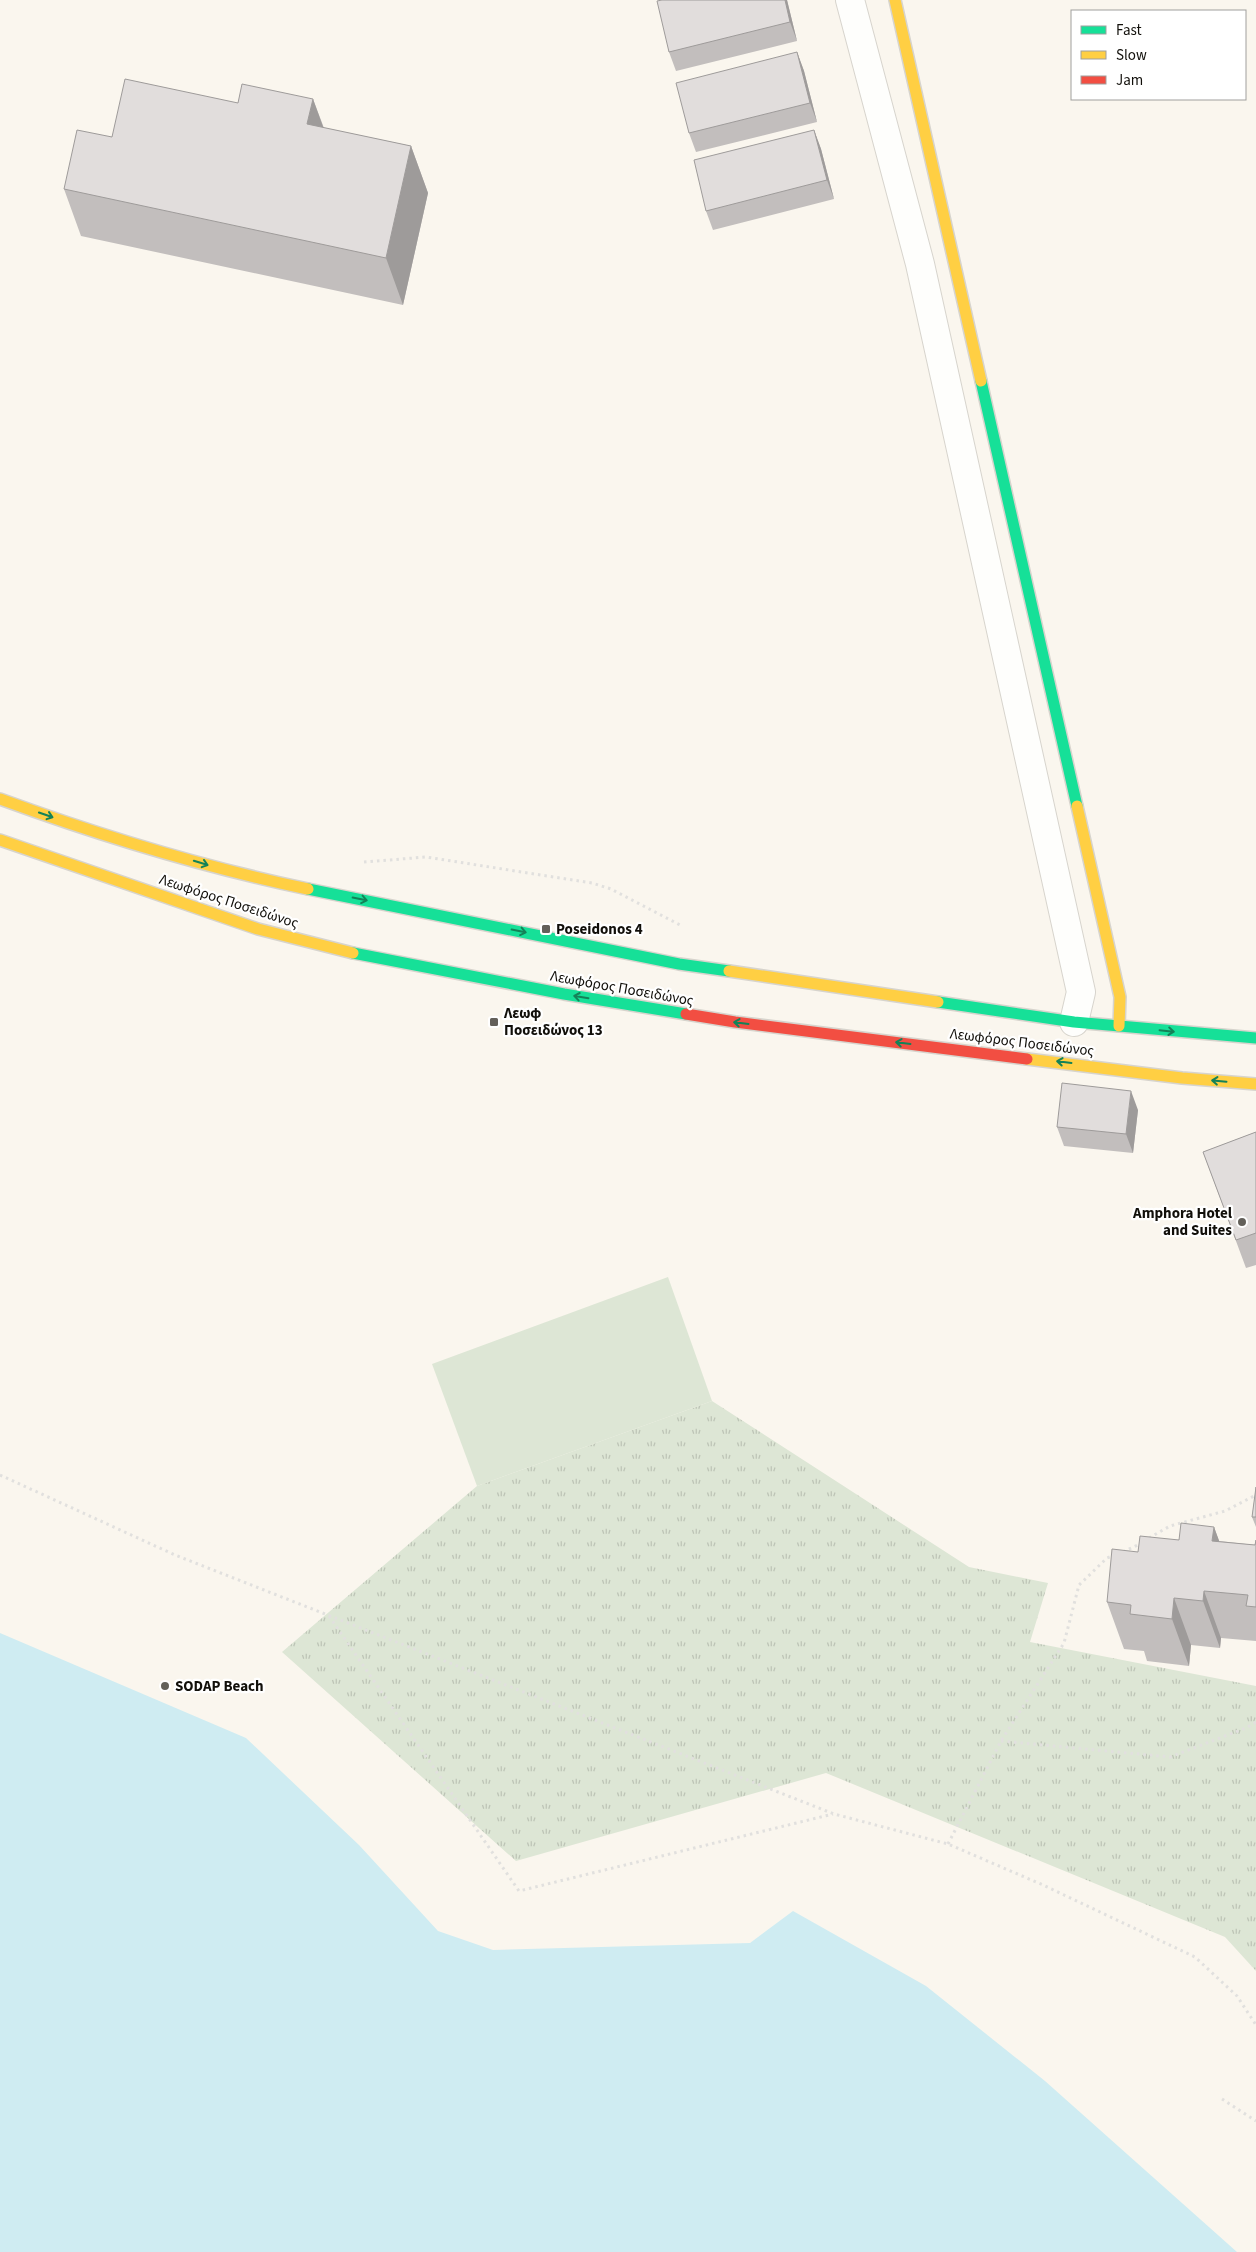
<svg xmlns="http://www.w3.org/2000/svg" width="1256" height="2252" font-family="'Source Sans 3',sans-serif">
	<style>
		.grass { fill: url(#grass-tufts) }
		.park { fill: #dde6d5 }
		.water { fill: #cfecf2 }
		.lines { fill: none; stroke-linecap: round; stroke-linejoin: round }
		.street-casing { stroke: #d7d4cd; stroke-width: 30 }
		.fast-casing { stroke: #d7d4cd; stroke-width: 14 }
		.slow-casing { stroke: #d7d4cd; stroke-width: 14 }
		.jam-casing { stroke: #d7d4cd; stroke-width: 14 }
		.path { stroke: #e1e0de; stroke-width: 3; stroke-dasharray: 2.5 4; stroke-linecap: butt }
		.street { stroke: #fefefc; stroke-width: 28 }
		.fast { stroke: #16e098; stroke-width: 11 }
		.slow { stroke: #ffcf43; stroke-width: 11 }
		.jam { stroke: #f24e42; stroke-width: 11 }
		.wall { fill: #c2bebd }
		.shaded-wall { fill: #9e9b9a }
		.building { fill: #e1dddc; stroke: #9e9b9a }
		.oneway { stroke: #148258 }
		.poi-dot { fill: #63605a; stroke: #fff; stroke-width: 2 }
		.labels { text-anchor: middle; stroke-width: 4.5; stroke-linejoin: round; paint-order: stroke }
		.street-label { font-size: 15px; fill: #110f0a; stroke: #fff }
		.poi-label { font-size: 15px; font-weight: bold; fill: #110f0a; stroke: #fff; text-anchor: start }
	</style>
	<defs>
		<pattern id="grass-tufts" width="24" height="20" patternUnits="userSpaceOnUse" patternTransform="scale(1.25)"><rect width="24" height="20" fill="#dde6d5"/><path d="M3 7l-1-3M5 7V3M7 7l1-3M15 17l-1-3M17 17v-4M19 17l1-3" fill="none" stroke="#bdc4b6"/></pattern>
	</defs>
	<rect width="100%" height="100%" fill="#faf6ee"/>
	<path class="grass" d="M712,1401L969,1567L1048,1583L1030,1642L1256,1686V1971L1225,1937L826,1773L516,1861L282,1652L477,1486Z"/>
	<path class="park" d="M668,1277L712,1401L477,1486L432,1364Z"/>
	<path class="water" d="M0,1633L246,1738L359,1845L438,1931L493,1950L750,1943L793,1911L926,1986L1045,2081L1237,2252H0Z"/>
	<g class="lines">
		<defs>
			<path id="street" d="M850,0L920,264L1081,992L1074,1022"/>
			<path id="fast" d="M981,381L1077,806
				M308,889L679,964L729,971
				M353,953L564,994L686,1014
				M938,1002L1074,1022L1256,1038"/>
			<path id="slow" d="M895,0L981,381
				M0,799C101,836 203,867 308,889
				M1077,806L1120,997L1119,1026
				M0,840L258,929L353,953
				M729,971L938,1002
				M1027,1059L1182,1078L1256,1084"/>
			<path id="jam" d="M686,1014L735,1022L1027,1059"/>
		</defs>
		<use href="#street" class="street-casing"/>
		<use href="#fast" class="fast-casing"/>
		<use href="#slow" class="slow-casing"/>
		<use href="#jam" class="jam-casing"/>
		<path class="path" d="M364,862L426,857L592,883L611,889L680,925
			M0,1475L175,1555L834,1814L948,1844L1043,1885L1195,1957L1237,1996L1256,2025
			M1149,1538L1170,1526L1225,1511L1256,1495
			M1123,1552L1142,1543
			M329,1616L519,1891L833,1814
			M1001,1741L1170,1757L1246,1728L1256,1722
			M948,1844L1001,1741L1064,1643L1079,1585L1107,1558L1115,1555
			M1222,2099L1256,2121"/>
		<use href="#street" class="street"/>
		<use href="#fast" class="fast"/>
		<use href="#slow" class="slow"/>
		<use href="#jam" class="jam"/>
	</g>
	<path class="wall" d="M662,0H787L797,41L676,71L669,52Z
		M797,52L804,71L817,122L696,152L689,133Z
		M313,99L324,128L411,146L428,193L403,305L81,236L64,189L238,103Z
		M814,130L821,149L834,199L713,230L706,211Z
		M1138,1110L1133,1153L1064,1146L1057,1127Z
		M1256,1132V1265L1246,1268L1203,1152Z
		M1256,1487V1527L1252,1517Z
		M1214,1527L1219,1541L1255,1545L1256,1540V1641L1221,1638L1220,1648L1191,1645L1189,1666L1147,1661L1144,1651L1124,1649L1107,1602L1138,1552L1179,1540Z"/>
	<path class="shaded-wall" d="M785,0H787L797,41L790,22Z
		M797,52L804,71L817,122L810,103Z
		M313,99L330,146L307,124Z
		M814,130L821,149L834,199L827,180Z
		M411,146L428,193L403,305L386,258Z
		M1131,1091L1138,1110L1133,1153L1126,1134Z
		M1214,1527L1231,1573L1212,1541Z
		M1204,1591L1221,1638L1220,1648L1203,1601Z
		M1174,1598L1191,1645L1189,1666L1172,1619Z"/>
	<path class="building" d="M662,0H785L790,22L669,52L657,1Z
		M797,52L810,103L689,133L676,83Z
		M125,79L238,103L242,84L313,99L307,124L411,146L386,258L64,189L77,130L112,137Z
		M814,130L827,180L706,211L694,160Z
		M1062,1083L1131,1091L1126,1134L1057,1127Z
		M1256,1132V1233L1236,1240L1203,1152Z
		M1256,1487V1517H1252Z
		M1181,1523L1214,1527L1212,1541L1255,1545L1256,1540V1607L1246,1606L1248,1595L1204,1591L1203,1601L1174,1598L1172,1619L1130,1614L1131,1605L1107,1602L1112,1549L1138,1552L1140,1536L1179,1540Z"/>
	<defs><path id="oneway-shaft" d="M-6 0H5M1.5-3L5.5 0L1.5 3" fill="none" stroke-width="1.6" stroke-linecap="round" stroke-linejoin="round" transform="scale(1.25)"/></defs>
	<g class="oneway">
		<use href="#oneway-shaft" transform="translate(46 815) rotate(19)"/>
		<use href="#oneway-shaft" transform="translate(201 863) rotate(17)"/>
		<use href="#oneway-shaft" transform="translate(360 899) rotate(11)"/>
		<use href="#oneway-shaft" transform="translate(519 931) rotate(11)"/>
		<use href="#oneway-shaft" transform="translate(581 997) rotate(-171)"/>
		<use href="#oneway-shaft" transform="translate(741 1023) rotate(-173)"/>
		<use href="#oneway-shaft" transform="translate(1167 1031) rotate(6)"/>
		<use href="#oneway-shaft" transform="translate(903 1043) rotate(-173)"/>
		<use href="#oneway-shaft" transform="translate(1064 1062) rotate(-173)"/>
		<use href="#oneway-shaft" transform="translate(1219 1081) rotate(-175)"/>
	</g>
	<g class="poi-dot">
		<rect x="541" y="924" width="10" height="10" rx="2.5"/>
		<rect x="489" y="1017" width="10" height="10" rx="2.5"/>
		<circle cx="1242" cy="1222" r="5"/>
		<circle cx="165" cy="1686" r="5"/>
	</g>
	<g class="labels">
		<g class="street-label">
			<text transform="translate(229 901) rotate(18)" y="5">Λεωφόρος Ποσειδώνος</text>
			<text transform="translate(622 988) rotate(10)" y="5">Λεωφόρος Ποσειδώνος</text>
			<text transform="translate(1022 1042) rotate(7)" y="5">Λεωφόρος Ποσειδώνος</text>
		</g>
		<g class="poi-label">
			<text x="556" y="934">Poseidonos 4</text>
			<text x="504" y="1018">Λεωφ<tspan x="504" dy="17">Ποσειδώνος 13</tspan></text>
			<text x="1232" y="1218" text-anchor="end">Amphora Hotel<tspan x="1232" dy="17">and Suites</tspan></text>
			<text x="175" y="1691">SODAP Beach</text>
		</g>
	</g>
	<rect x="1071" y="10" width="175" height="90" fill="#ffffff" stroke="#a09f9d"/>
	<rect x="1081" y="26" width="25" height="8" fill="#16e098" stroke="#a09f9d"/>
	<text x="1116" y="35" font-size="15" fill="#110f0a">Fast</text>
	<rect x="1081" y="51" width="25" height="8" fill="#ffcf43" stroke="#a09f9d"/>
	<text x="1116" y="60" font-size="15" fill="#110f0a">Slow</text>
	<rect x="1081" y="76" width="25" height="8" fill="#f24e42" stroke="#a09f9d"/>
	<text x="1116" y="85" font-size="15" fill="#110f0a">Jam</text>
</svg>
